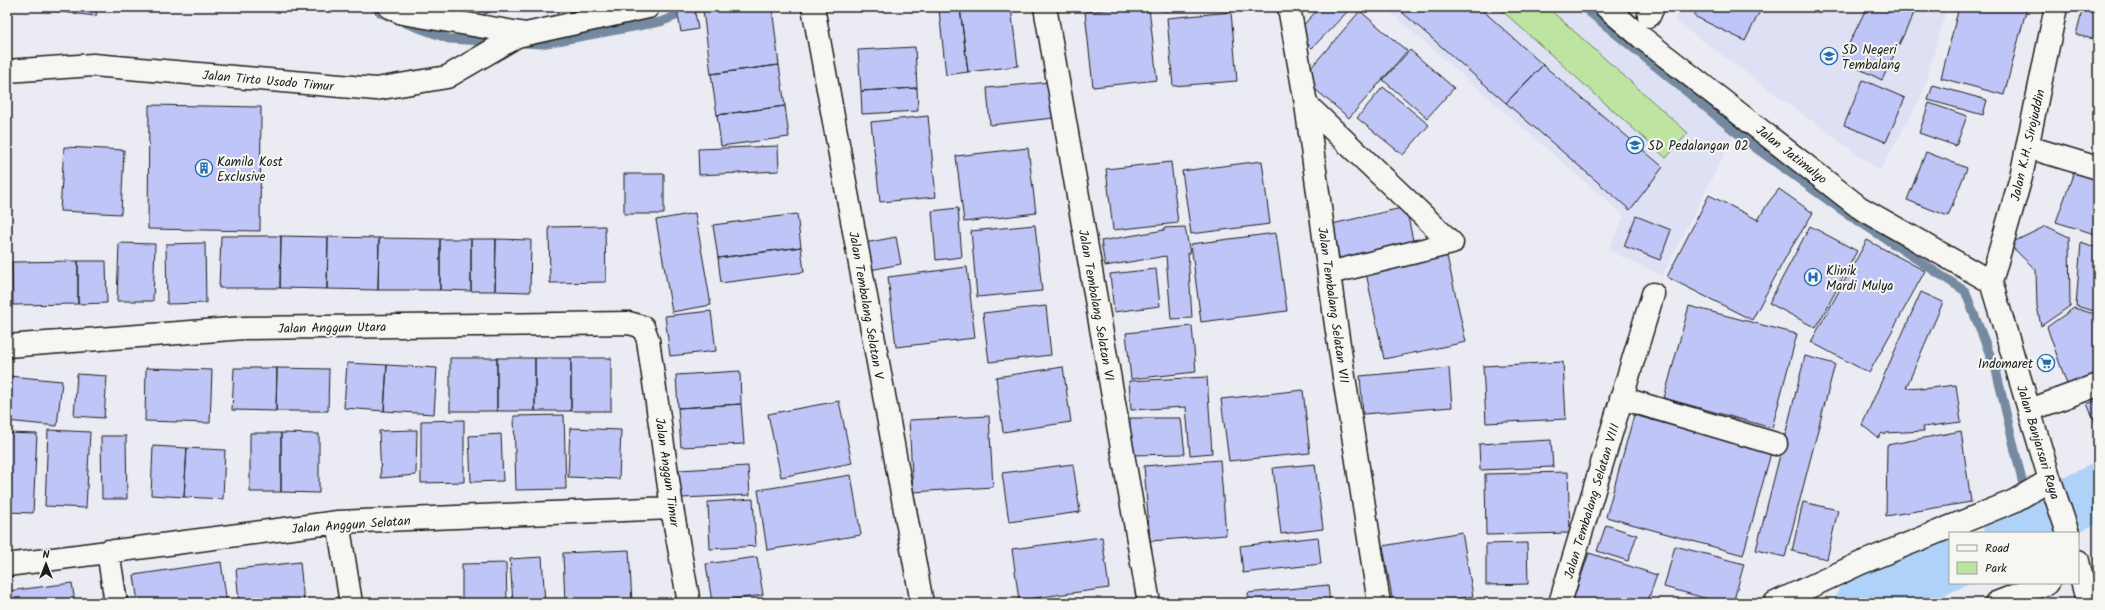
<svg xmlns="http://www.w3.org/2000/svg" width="2105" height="610" font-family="Kalam,sans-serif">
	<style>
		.built { fill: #dee0f4 }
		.green { fill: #bde5a1; stroke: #6c805e }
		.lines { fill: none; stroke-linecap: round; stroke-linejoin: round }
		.stream { stroke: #748aa0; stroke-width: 9 }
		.river { stroke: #afd3f8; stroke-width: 56 }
		.building { fill: #c0c5f7; stroke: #1c1c1c }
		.street-casing { stroke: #1c1c1c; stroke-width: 25 }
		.secondary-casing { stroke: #1c1c1c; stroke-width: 25 }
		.street { stroke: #f6f6f2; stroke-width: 22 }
		.secondary { stroke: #f6f6f2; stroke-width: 22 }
		.labels { text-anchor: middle; stroke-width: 4; stroke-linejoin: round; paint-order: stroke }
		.poi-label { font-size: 13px; fill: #1c1c1c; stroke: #f6f6f2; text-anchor: start }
		.street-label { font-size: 13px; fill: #1c1c1c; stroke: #f6f6f2 }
	</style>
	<rect width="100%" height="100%" fill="#ebecf3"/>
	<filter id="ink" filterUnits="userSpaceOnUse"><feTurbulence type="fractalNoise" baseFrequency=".025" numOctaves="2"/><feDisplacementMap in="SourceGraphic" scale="8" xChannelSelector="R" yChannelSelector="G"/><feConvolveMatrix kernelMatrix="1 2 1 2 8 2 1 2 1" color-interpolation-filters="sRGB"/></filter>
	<g filter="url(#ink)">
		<path class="built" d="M1384,7H1578L1734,135L1662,276L1608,250L1624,216Z
			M1680,7H1947L1923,93L1880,171L1674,20Z"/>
		<path class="green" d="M1498,7H1547L1688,133L1666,158Z"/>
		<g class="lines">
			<path class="stream" d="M376,7L381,13L393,18
				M1583,7L1753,146L1843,211L1965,291L1996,370L2032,523
				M405,23L449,39L499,42
				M524,43L541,44L660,22L699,7"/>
			<path class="river" d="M2011,533L2098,492
				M1863,603L1950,562"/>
		</g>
		<path class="building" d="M44,7H97L96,16L44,10Z
			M471,7H500L476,18Z
			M686,7H694L698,29L681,32L677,9Z
			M728,7H772L779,65L711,74L703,10Z
			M1011,7L1018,66L968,72L960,8Z
			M1130,7H1149L1157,80L1093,87L1085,12Z
			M1162,7H1211L1163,11Z
			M1320,7H1352L1312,48L1296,33Z
			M1396,7H1479L1543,65L1506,103Z
			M1699,7H1762L1745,41L1694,16Z
			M1867,7H1917L1882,80L1841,60Z
			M1959,7H2027L2004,95L1941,78Z
			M2083,7L2098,11L2097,40L2076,35Z
			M960,8L968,72L946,75L939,10Z
			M1360,11L1407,51L1349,118L1302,78Z
			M1231,12L1237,81L1173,86L1167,18Z
			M915,47L917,88L861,91L858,50Z
			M1410,50L1454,88L1427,118L1383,80Z
			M779,65L785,106L717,115L711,74Z
			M1543,65L1663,167L1630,210L1506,103Z
			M1863,80L1905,98L1886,142L1844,125Z
			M1050,82L1054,118L990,125L987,88Z
			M1933,85L1987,100L1983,115L1928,100Z
			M1383,87L1429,125L1403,155L1357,118Z
			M917,88L918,111L862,114L861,91Z
			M1929,103L1967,116L1956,146L1919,133Z
			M149,105L261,107L260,231L148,229Z
			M785,106L789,137L721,146L717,115Z
			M928,116L936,197L880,202L871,122Z
			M778,146L779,171L699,175L698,149Z
			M64,147L124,150L121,214L60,211Z
			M1028,148L1036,213L964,222L956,156Z
			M1926,152L1967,168L1948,216L1907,200Z
			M1262,161L1270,224L1191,234L1182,171Z
			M1171,162L1178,223L1113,230L1106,169Z
			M2076,166L2098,173V235L2056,222Z
			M624,174H664V214H624Z
			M1779,189L1813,213L1788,253L1752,320L1667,277L1709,195L1758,220L1768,203Z
			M1406,207L1416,255L1342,271L1332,224Z
			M958,208L962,257L936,260L932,211Z
			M695,213L711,305L672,312L656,220Z
			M797,214L801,247L718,258L713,225Z
			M1636,216L1671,230L1660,260L1624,246Z
			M1035,225L1042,291L977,297L971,231Z
			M605,226L606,282L550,283L549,227Z
			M1810,226L1857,251L1816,328L1769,303Z
			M2046,226L2069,237L2070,306L2041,326L2037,306L2036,270L2009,244Z
			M1185,227L1190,253H1188L1192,318L1171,319L1166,256L1105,266L1101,241L1164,230V228Z
			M1276,233L1287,311L1201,322L1191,244Z
			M7,234L8,277H7Z
			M221,236H281L280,288H219Z
			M281,236L328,237L327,289L280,288Z
			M328,237L379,238L378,290L327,289Z
			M896,237L901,264L870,270L865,243Z
			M379,238L440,239V290H378Z
			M440,239H471V291L440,290Z
			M471,239H496L495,291H471Z
			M496,239L531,240L530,292L495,291Z
			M1867,240L1925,271L1869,373L1811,342Z
			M2081,242L2098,248V312L2076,306Z
			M119,243L155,244L153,301H117Z
			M205,243L206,303L167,304L166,244Z
			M801,247L804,272L721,283L718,258Z
			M1447,256L1466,342L1384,359L1366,273Z
			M78,261V304L13,305L12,262Z
			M78,261H106L107,303L78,304Z
			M967,267L975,338L896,347L888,277Z
			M1156,269L1160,306L1114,312L1110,274Z
			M7,277H8L9,304H7Z
			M1921,292L1943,302L1906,388L1921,387V389L1956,385L1961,422L1923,427L1924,431L1886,433L1885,435L1882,433L1878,438L1862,425Z
			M1046,306L1051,355L989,362L983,313Z
			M1689,306L1797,334L1772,428L1664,398Z
			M2074,308L2098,315V380L2069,390L2047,327Z
			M711,311L716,351L670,356L665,316Z
			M1192,326L1196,372L1131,379L1126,333Z
			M1805,356L1835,364L1785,557L1756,550Z
			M450,358H497V411H450Z
			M497,358H535V411H497Z
			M535,358H571V411H535Z
			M571,358H611V411H571Z
			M1563,362L1566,419L1486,423L1483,366Z
			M347,363L387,365L384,411L344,408Z
			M387,365L437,368L434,414L384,411Z
			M1063,367L1071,422L1003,432L996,377Z
			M146,368L212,370L210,423L145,421Z
			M234,368H277L276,411L232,410Z
			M277,368L329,369L328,411H276Z
			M1449,368L1452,407L1363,414L1360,376Z
			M740,371L741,404L678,408L676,375Z
			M77,374L107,376L104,418L74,416Z
			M9,376L62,381L57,426L7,421Z
			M1207,377L1212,453L1190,455L1186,407L1131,410L1129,381Z
			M1303,390L1310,453L1229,461L1221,399Z
			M2098,400V428L2087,404Z
			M839,401L852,463L781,477L768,414Z
			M741,404L744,444L681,447L678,408Z
			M564,415L566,489L516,490L514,416Z
			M1634,415L1771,453L1743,555L1606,517Z
			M989,416L993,487L913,492L909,420Z
			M1130,418H1181L1185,454L1129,455Z
			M464,420V482L421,483V421Z
			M570,428L621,430L619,479L568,477Z
			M48,430L90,432L86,508L45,506Z
			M417,430L416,475L381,478L379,431Z
			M1961,431L1971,502L1886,516L1887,445Z
			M7,433L37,434L33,513L7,512Z
			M250,433H281V492H250Z
			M281,433L319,434V493L281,492Z
			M501,434L503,481L471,482L469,436Z
			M101,436H126L127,499H102Z
			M1551,440L1553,467L1480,470L1479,444Z
			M153,446L187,448L184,497L151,495Z
			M187,448L225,450L223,499L184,497Z
			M1220,460L1226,535L1150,541L1144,466Z
			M1073,464L1080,512L1009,522L1002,473Z
			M1315,464L1323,529L1281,534L1273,468Z
			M748,466L750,495L681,498L679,470Z
			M1568,472L1570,533L1486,535L1485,474Z
			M851,475L861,535L767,550L758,490Z
			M753,499L756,546L710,549L708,502Z
			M1803,502L1838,510L1827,559L1792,551Z
			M1606,525L1637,535L1628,561L1597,551Z
			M1462,532L1473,596L1432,603H1393L1383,546Z
			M1102,537L1109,588L1019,600L1012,549Z
			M1318,537L1321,564L1243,573L1240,546Z
			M1527,543L1528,584L1486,585V544Z
			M1675,546L1744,564L1733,603H1723L1664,587Z
			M629,550L632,602L565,603L563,553Z
			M1589,553L1657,575L1647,603H1572Z
			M542,557L545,603H513L510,559Z
			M757,557L763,595L712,602L706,564Z
			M221,562L227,603H138L134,575Z
			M300,562L304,603H239L236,569Z
			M506,563L507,603H462V564Z
			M72,583L75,603H10L8,591Z
			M1328,585L1330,603H1249L1248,593Z"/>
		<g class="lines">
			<defs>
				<path id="street" d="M390,7L402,13L526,34
					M813,7L922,603
					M1045,7L1149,603
					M1289,7L1306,104L1336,325L1379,603
					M1649,16L1653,7
					M7,71L93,65L376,89L447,77L517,36L648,7
					M1306,104L1452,243L1329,273
					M2028,147L2098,168
					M7,346L244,328L629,323L643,327L648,340L672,508L689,603
					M1621,398L1776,444
					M2030,410L2098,385
					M338,522L351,603
					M108,551L116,603
					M7,565L338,522L672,508
					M1560,603L1653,294
					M1775,603L1861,563L2014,501L2050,480
					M1996,603L2048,583"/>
				<path id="secondary" d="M1606,7L1641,37L1859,207L1991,282
					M1991,282L2021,177L2056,7
					M1991,282L2050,480L2068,533
					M2078,561L2087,603"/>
			</defs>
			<use href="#street" class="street-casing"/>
			<use href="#secondary" class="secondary-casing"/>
			<use href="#street" class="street"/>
			<use href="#secondary" class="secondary"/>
		</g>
	</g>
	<defs>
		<symbol id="school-ring" viewBox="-11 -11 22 22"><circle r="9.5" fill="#f6f6f2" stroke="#1f6fb2" stroke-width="1.5"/><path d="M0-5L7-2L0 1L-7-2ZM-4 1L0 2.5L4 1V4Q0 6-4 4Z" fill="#1f6fb2"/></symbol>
		<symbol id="building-ring" viewBox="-11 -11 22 22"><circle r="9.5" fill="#f6f6f2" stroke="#1f6fb2" stroke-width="1.5"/><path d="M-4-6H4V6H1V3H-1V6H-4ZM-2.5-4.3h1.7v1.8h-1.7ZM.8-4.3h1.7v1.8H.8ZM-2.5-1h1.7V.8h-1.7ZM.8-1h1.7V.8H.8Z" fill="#1f6fb2"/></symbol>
		<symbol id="hospital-ring" viewBox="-11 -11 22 22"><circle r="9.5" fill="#f6f6f2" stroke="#1f6fb2" stroke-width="1.5"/><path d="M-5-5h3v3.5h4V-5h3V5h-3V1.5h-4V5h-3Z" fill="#1f6fb2"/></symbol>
		<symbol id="supermarket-ring" viewBox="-11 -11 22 22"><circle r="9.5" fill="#f6f6f2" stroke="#1f6fb2" stroke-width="1.5"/><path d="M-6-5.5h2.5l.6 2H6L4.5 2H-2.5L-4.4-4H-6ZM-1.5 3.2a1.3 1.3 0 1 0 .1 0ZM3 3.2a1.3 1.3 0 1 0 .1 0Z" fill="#1f6fb2"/></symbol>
	</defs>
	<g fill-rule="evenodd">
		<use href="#school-ring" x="1819" y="46" width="20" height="20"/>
		<use href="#school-ring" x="1625" y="135" width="20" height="20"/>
		<use href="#building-ring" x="194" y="158" width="20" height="20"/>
		<use href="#hospital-ring" x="1803" y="267" width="20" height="20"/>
		<use href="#supermarket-ring" x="2036" y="353" width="20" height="20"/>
	</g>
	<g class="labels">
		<g class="poi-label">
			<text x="1842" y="54">SD Negeri<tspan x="1842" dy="15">Tembalang</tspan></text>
			<text x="1648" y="150">SD Pedalangan 02</text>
			<text x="217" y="166">Kamila Kost<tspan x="217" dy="15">Exclusive</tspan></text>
			<text x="1826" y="275">Klinik<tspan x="1826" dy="15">Mardi Mulya</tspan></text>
			<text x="2033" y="368" text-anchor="end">Indomaret</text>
		</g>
		<g class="street-label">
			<text transform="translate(268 80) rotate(5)" y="5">Jalan Tirto Usodo Timur</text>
			<text transform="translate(2027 145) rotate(-77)" y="5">Jalan K.H. Sirojuddin</text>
			<text transform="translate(1792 154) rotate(38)" y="5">Jalan Jatimulyo</text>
			<text transform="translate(867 305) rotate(80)" y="5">Jalan Tembalang Selatan V</text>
			<text transform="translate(1097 305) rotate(80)" y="5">Jalan Tembalang Selatan VI</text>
			<text transform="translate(1334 305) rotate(82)" y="5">Jalan Tembalang Selatan VII</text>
			<text transform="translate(332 327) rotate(-1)" y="5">Jalan Anggun Utara</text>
			<text transform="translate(2039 442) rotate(73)" y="5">Jalan Banjarsari Raya</text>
			<text transform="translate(668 472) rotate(82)" y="5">Jalan Anggun Timur</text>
			<text transform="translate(1591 501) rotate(-73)" y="5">Jalan Tembalang Selatan VIII</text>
			<text transform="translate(351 524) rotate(-4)" y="5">Jalan Anggun Selatan</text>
		</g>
	</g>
	<rect width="2105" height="610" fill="none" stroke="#f6f6f2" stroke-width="24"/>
	<rect x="12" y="12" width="2081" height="586" fill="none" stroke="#1c1c1c" stroke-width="1.5" filter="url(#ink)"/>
	<rect x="1949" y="532" width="130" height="52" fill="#f6f6f2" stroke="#9f9f9c"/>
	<rect x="1957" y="545" width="20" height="6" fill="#f6f6f2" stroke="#9f9f9c"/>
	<text x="1985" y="552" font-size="12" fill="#1c1c1c">Road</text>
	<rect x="1957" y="562" width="20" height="12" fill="#bde5a1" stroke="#9f9f9c"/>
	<text x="1985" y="572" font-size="12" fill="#1c1c1c">Park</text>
	<g transform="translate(46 564)" stroke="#f6f6f2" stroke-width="3" paint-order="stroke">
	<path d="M0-3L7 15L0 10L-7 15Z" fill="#1c1c1c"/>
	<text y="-6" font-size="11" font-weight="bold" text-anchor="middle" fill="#1c1c1c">N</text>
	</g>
</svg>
